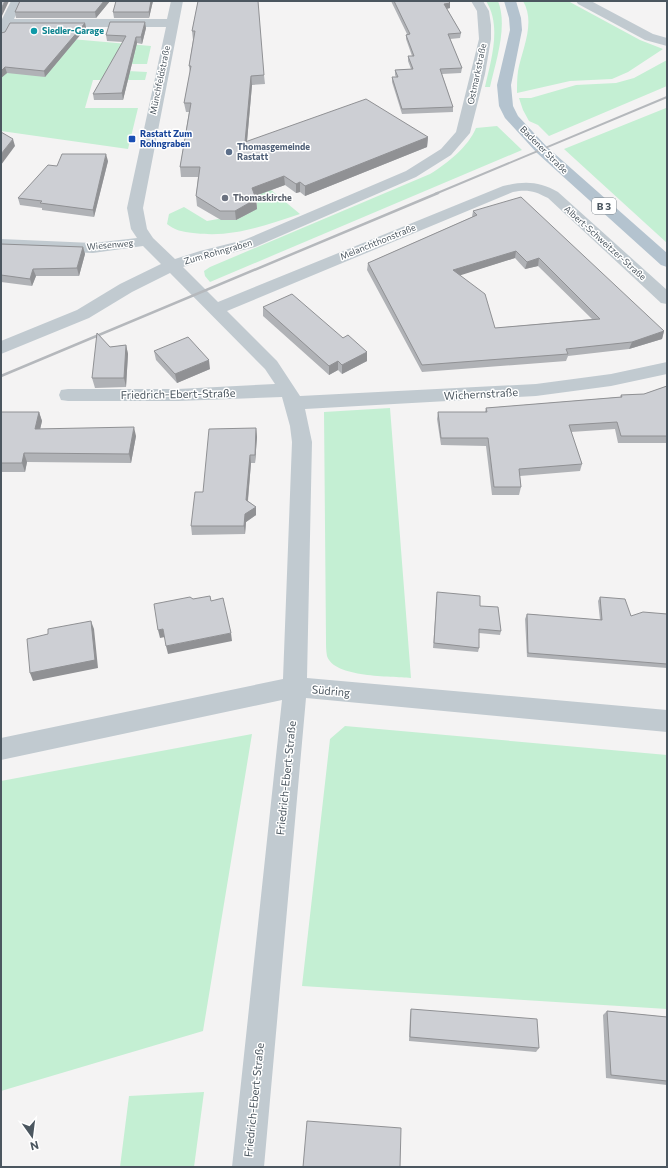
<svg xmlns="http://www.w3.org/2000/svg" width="668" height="1168" font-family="Commissioner,sans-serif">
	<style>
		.green { fill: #c4efd3 }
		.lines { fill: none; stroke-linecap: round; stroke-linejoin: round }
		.minor { fill: #c1cad0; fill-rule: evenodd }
		.major { fill: #b4c3cf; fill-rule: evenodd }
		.rail-far1 { stroke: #b5b8bc; stroke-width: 2 }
		.rail { stroke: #b5b8bc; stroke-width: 2.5 }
		.wall { fill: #b0b2b6; fill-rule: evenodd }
		.shaded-wall { fill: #909194 }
		.building { fill: #cdcfd4; stroke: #909194; fill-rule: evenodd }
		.culture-dot { fill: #0f9aa8; stroke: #fff; stroke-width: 1.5 }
		.transit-dot { fill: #1a4fb4; stroke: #fff; stroke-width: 1.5 }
		.service-dot { fill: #5c6f8a; stroke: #fff; stroke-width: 1.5 }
		.worship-dot { fill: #6b7280; stroke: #fff; stroke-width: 1.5 }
		.labels { text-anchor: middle; stroke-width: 3; stroke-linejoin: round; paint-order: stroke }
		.far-culture-label { font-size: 9px; font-weight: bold; fill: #0d838f; stroke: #fff; text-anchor: start }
		.far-street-label { font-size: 9px; fill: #4b565f; stroke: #fff }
		.far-transit-label { font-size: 9px; font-weight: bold; fill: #164399; stroke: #fff; text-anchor: start }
		.far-service-label { font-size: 9px; font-weight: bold; fill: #4e5e75; stroke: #fff; text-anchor: start }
		.far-worship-label { font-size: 9px; font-weight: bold; fill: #5b616d; stroke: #fff; text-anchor: start }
		.shield { fill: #fff; stroke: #81898f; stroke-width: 1 }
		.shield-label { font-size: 10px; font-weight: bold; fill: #4b565f }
		.street-label { font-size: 11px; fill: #4b565f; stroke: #fff }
	</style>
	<rect width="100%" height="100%" fill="#f4f3f3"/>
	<path class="green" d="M486,1H498C508,26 496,61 490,87H485C491,60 502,26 486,1Z
		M523,1H568L640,40L663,49L628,72L612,79L570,81L517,93C517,86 517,78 518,71C522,49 536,23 523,1Z
		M14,34L151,46L147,64H111L109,70L147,72L145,80H93L85,108H138L128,149L1,131V52Z
		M667,60V86L549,136L538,125L529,121L523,110L519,98H531L576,85L616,83L634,78Z
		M666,108H667V243L564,149Z
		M497,126L522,150L210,282L205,276L204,271L210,267L430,174C448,163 468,147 476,128Z
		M246,169L300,214C262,226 234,238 193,233C183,232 174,230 167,224L169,214L184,207L207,221L218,219L236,220L256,209L259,190Z
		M390,408L411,678C391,676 334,678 327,656C326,651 326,645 326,640L324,412Z
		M345,726L667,755V1009L302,986L330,739Z
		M252,734L203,1031L1,1091V781Z
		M204,1092L194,1167H120L129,1096Z"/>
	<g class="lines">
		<path class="minor" d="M11,1H23L14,19H167L171,1H183L143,208L147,229L153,238L175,259L200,251L244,240L406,171L441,149L456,132L479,39L477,11L471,1H483L489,11L491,25V39L485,74L470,133L451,155L416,177L255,247L211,258L183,267L218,302L503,186C524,181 539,181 558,192L667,290V304L661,303L548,198C535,191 527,189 513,192L227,311L277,361L300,396L536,384L611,374L667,362V374L611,386L536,396L305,409L312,442L307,678L667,710V732L306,698L264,1167H232L282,700L1,760V738L283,679L292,442L290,426L282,397L178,401H68L61,400L59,395L61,390L68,389H178L275,384L265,369L170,273L132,292L89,318L1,354V341L77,310L120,284L161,264L143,246L93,253L1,249V239L93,243L137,238L131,229L127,208L166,27H11L5,37L1,38V21Z
			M576,1H591L653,34L667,38V46L645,40L578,4Z"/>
		<path class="major" d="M504,1H516L521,18L522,30L511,85L513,106L518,116L547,147L667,253V267L661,265L537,153L505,118L499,106L497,85L510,30L509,18Z"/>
		<path class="rail-far1" d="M435,194L667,97"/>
		<path class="rail" d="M1,376L438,193"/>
	</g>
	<path class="wall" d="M20,1H110L96,18H16L15,12Z
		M116,1H153L149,18H114L113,12Z
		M198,1L264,75L265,84L252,85L247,142L428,137L427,147L305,196L300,192L296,193L285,185L255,196L256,199L257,209L236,220H221L197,206L196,196L198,177H181L180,167L189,112H186L184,103L190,73L189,66L193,40L192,31Z
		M391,1H448L450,3V8L447,9L461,33L460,38L450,39L462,68L461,73L442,74L453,107V112L402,114L392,82V77H396L395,75V70L411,69L408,61V56H412L406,39V35L407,34Z
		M85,23L86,28L45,77L7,73L1,78V33Z
		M146,28L142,44L137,43L123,100H94L93,94L123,42L107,41L106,35Z
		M108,161L94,217L42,210V208L20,205L18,198L57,166Z
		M473,211L664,331L662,339L629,349L568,356L566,361L422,372L367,270L368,263L472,217ZM515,258L525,269L538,266L592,319L495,328L459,275Z
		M1,244L83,247L85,254L79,276H36L32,286L1,282Z
		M263,307L343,338L367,352V361L342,374L338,370L329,375L263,316Z
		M126,345L128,354L126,387L95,388L92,378L110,347Z
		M154,351L210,369L177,383L156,360Z
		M667,386V443H618L615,429L571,432L582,464L580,471L520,476L521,487L519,495H492L486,446L441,445L437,419L438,412H485L486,408L620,397L621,395L644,394Z
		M1,412H39L42,421L40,429L136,436L131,463L27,462L25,472H1Z
		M256,428L257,437L255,463H251L248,501L256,507V515L246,522L245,534L192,535L191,526L203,492Z
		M437,592L480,606L501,631L500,635L479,633V648L478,652L433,648Z
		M600,597L631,616L667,614V668L527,657L525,619L527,614L600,620L598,601Z
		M411,1009L539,1048L536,1052L409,1041L410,1014Z
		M607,1011L667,1017V1085L606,1078L603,1015Z"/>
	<path class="shaded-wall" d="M5,1H9L1,18V9Z
		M104,1H110L96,18L95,12Z
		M151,1H153L149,18V12Z
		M450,3V8L444,9V4Z
		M145,22L146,28L142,44L141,37Z
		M85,23L86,28L45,77L44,71Z
		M136,37L137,43L123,100L122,93Z
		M5,67L7,73L1,78V71Z
		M251,76L252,85L246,152L245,142Z
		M428,137L427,147L305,196V186Z
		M13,139L15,146L1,165V154Z
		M106,154L108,161L94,217L93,210Z
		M284,176L285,185L252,197V188Z
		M300,182V192L296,193V184Z
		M256,199L257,209L236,220L235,211Z
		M83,247L85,254L79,276L77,268Z
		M516,251L515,258L452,278L453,270Z
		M539,258L538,266L525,269L527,262Z
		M33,269L36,276L32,286L30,279Z
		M664,331L662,339L629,349L632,342Z
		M126,345L128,354L126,387L124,378Z
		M367,352V361L342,374V365Z
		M209,360L210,369L177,383L175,374Z
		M338,361V370L329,375V366Z
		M39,412L42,421L38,438L35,429Z
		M134,427L136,436L131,463L129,454Z
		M256,428L257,437L255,463V455Z
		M24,453L27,462L25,472L22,463Z
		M250,455L251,463L247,509L246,500Z
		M256,507V515L246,522L245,534L244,526L245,514Z
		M91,621L94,629L98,668L33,681L30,673Z
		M163,629L165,637L160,638L158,630Z
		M231,633L232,641L168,654L166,646Z"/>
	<path class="building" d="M1,1H5L1,9Z
		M20,1H104L95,12H15Z
		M116,1H151L149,12H113Z
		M198,1H258L264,75L251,76L245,142L366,99L428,137L305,186L300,182L296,184L284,176L252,188L256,199L235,211H220L196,196L200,167H180L191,103H184L191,66H189L195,31H192Z
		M394,1H448L450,3L444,4L461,33L448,34L462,68L440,69L453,107L402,109L392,77H398L395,70L413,69L408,56H414L406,35L410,34Z
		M110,22H145L141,37H136L122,93L93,94L126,36L106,35Z
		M10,23H85L44,71L5,67L1,71V33L5,32Z
		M1,132L13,139L1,154Z
		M62,154H106L93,210L40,203L42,201L18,198L48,165L57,166Z
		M521,197L664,331L632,342L566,349L568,354L422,365L368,263L477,215L473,211ZM516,251L527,262L539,258L600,319L495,328L485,294L453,270Z
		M1,244L83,247L77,268L33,269L30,279L1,275Z
		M292,294L343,338L348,335L367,352L342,365L338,361L329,366L263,307Z
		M97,333L110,347L126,345L124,378H92Z
		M188,337L209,360L175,374L154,351Z
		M667,386V436H621L617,422L569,425L582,464L519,469L521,487H494L488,438H441L438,412H487L486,408L622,397L621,395L644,394Z
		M1,412H39L35,429L134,427L129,454L24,453L22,463H1Z
		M256,428L255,455H250L246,500L256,507L245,514L244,526H191L195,492H203L209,429Z
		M437,592L480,596V606L498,607L501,631L479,629V648L434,643Z
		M210,596L211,601L223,598L231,633L166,646L163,629L158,630L154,604L190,597L193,599Z
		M600,597L625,599L631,616L643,612L667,614V664L528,653L527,614L602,620Z
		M91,621L95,660L30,673L27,639L48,634V629Z
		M411,1009L537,1019L539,1048L410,1037Z
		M607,1011L667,1017V1081L611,1075Z
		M307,1121L401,1128L400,1167H303Z"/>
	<circle class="culture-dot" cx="34" cy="31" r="4"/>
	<rect class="transit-dot" x="128" y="135" width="8" height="8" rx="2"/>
	<circle class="service-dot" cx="229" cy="152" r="4"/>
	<circle class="worship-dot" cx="225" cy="198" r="4"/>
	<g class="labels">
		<g class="far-culture-label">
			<text x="42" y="34">Siedler-Garage</text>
		</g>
		<g class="far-street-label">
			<text transform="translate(477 74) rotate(-78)" y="3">Ostmarkstraße</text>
			<text transform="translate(160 80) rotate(-78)" y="3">Münchfeldstraße</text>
			<text transform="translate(544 150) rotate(45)" y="3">Badener Straße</text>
			<text transform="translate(378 242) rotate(-22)" y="3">Melanchthonstraße</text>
			<text transform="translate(605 243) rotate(42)" y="3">Albert-Schweitzer-Straße</text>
			<text transform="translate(110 245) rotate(-5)" y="3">Wiesenweg</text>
			<text transform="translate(218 252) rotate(-16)" y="3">Zum Rohngraben</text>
		</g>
		<g class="far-transit-label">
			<text x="140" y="137">Rastatt Zum<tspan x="140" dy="10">Rohngraben</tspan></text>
		</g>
		<g class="far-service-label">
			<text x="237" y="150">Thomasgemeinde<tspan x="237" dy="10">Rastatt</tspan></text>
		</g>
		<g class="far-worship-label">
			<text x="233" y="201">Thomaskirche</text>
		</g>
		<rect class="shield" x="592" y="198" width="24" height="16" rx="3"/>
		<g class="shield-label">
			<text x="604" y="210">B 3</text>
		</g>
		<g class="street-label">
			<text transform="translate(178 394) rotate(-1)" y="4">Friedrich-Ebert-Straße</text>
			<text transform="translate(481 394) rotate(-3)" y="4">Wichernstraße</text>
			<text transform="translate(331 691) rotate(5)" y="4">Südring</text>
			<text transform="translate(286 778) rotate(-84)" y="4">Friedrich-Ebert-Straße</text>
			<text transform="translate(254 1100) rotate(-84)" y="4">Friedrich-Ebert-Straße</text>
		</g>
	</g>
	<rect width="668" height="1168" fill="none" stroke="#4b565f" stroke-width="4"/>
	<g transform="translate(32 1136) rotate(166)" stroke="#ffffff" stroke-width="3" paint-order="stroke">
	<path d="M0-3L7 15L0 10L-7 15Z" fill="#4b565f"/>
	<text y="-6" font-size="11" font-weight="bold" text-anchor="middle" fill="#4b565f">N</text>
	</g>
</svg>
